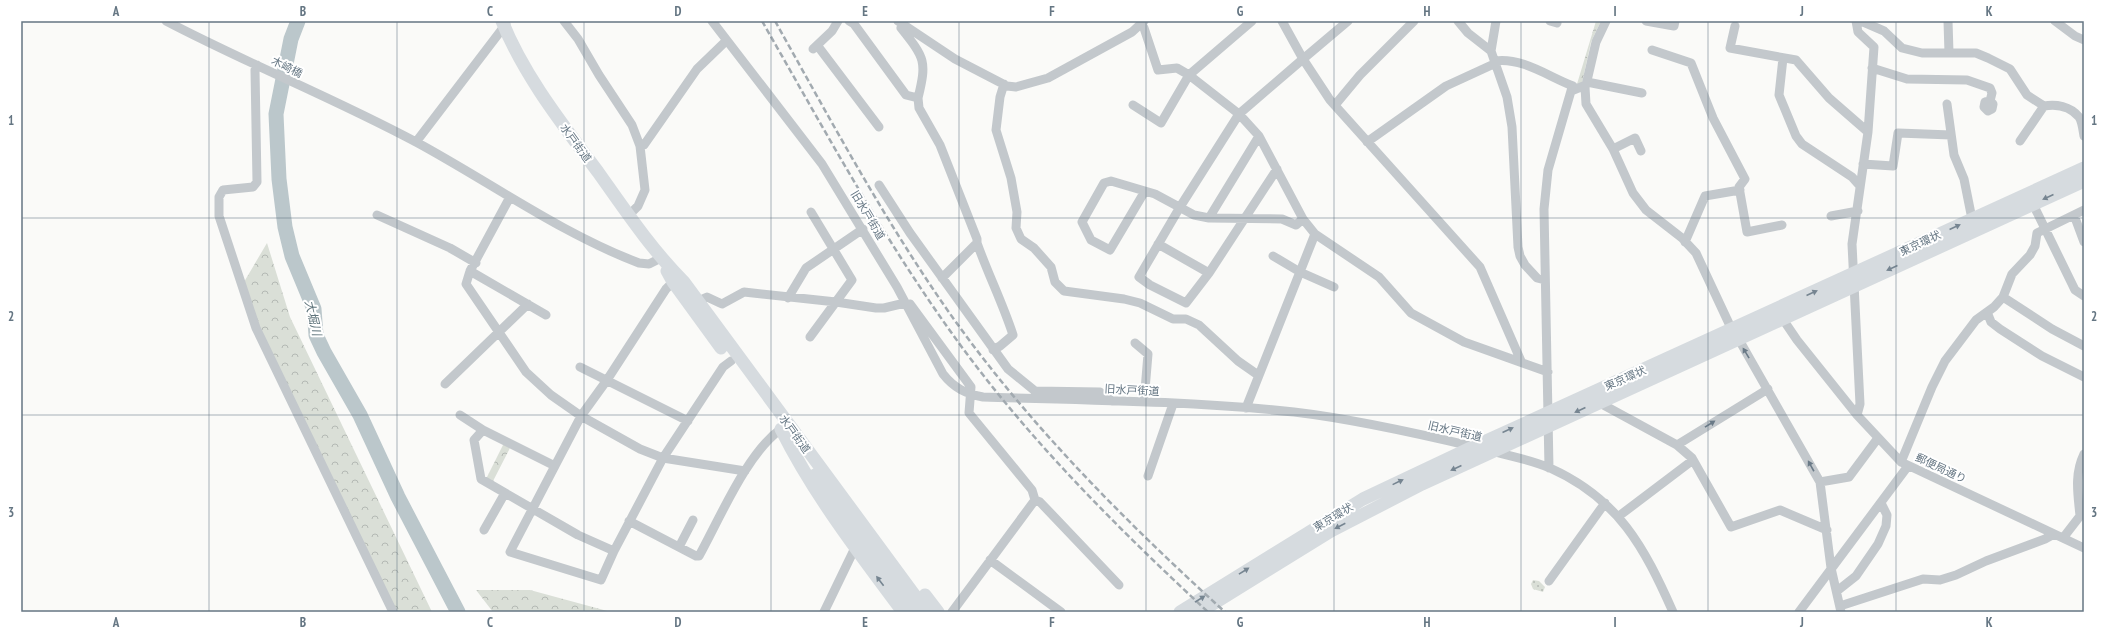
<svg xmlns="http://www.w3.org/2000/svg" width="2105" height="633" font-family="'PT Sans Narrow','Noto Sans JP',sans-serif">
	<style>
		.grass { fill: url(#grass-dots) }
		.forest { fill: url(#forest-crowns) }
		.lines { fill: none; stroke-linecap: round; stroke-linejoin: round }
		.river { stroke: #bbc7cb; stroke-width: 15 }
		.minor { stroke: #c3c8cc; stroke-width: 9 }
		.highway { stroke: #d6dbdf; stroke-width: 13 }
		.rail { stroke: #a2aab0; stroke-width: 2.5; stroke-dasharray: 6 3; stroke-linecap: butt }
		.oneway { fill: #768591 }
		.oneway2 { fill: #6a7a87 }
		.grid { fill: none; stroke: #657683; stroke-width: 1; stroke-opacity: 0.55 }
		.labels { text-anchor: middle; stroke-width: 4; stroke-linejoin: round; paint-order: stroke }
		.street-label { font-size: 11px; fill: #657683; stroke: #fff }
		.water-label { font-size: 12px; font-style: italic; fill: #60757c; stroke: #fff }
		.neatline { fill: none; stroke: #657683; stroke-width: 1.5 }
		.grid-label { font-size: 13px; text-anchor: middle; font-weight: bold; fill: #657683 }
	</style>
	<defs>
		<pattern id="grass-dots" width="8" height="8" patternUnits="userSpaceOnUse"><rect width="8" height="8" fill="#dadfd7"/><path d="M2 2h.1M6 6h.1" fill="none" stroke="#b4b9b4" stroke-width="1.8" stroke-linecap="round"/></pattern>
		<pattern id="forest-crowns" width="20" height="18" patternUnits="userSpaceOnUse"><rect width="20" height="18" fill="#dadfd7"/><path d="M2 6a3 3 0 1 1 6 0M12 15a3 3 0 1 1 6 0" fill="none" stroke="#b4b9b4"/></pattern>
	</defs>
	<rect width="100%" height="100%" fill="#fafaf8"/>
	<path class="grass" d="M1533,580L1539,581L1545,587L1543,592L1533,589L1531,584Z"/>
	<path class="forest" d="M1596,21H1601L1591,42L1582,83L1577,84Z
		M267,243L290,317L432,612H397L259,327L244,282Z
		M505,441L512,444L491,485L485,481Z
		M476,590H530L611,612H493Z"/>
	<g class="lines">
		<path class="river" d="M298,21L291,39L276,114L279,179L285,227L292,256L314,309L316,335L324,352L360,415L398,497L458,612"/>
		<path class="minor" d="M166,21C248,64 334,98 416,142C490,182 560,233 639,263L649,264L661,258
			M564,21L578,39L599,75L632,125L640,146L645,190L638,206L629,215
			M712,21L822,164L897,287L943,374C954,388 966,394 983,397C1086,400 1191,401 1294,412C1354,419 1416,433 1475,447
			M849,21L854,24L906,95L918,98L919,108L940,145L977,239V243L942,278
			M898,21L955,59L1007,86L1016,87L1048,78L1132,32L1144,21
			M1348,21L1303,59L1330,100L1480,267L1521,361
			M1458,21L1468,33L1491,51L1507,97L1512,127L1518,247L1520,256L1525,265L1537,278L1545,280
			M1550,21L1557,23
			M1646,21L1674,26L1675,21
			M1856,21L1858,32L1874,47L1868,132L1852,244L1860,404L1857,415
			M1861,21L1884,31L1902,48L1922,53H1976L1988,58L2010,69L2027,95L2044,106C2056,104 2070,106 2079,117C2082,121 2083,130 2084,136
			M1948,21L1949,53
			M2055,21L2075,36L2084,40
			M904,24L901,28C925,58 927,61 918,98
			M1141,24L1144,28L1158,70L1177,68L1189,75L1252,21
			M1735,26L1730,48L1796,60L1829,98L1868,132
			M817,45L879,127
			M813,49L832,31L838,21
			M1652,50L1691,63L1713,118L1745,179L1739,187L1747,232L1782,225
			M1491,51L1496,21
			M1783,58L1779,95L1796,136L1802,144L1852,177L1860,186
			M1495,61C1522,57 1549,77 1573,86L1571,91
			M257,65L255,70L257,182L253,187L223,190L219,197V216L256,328L393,612
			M1872,68L1907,79L1967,80L1990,88L1992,93L1990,101L1993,104L1992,109L1988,111L1984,107L1985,102L1990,101
			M1587,82L1642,93
			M1004,84L1000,97L996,130L1011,178L1017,212L1016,228L1021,239L1034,248L1051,267L1055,282L1064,291L1124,299L1140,303L1173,319H1186L1199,325L1238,361L1258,375
			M1585,87L1586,104L1613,149L1633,193L1646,210L1682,238L1696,253L1732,330
			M1947,104L1954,155L1964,179L1972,219
			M1133,105L1161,123L1189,75L1239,114L1259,136L1303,219L1315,234L1379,277L1411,313L1464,342L1548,372
			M1335,105L1360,75L1414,21
			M2020,141L2044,106
			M416,142L506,24
			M1367,142L1446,86L1496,63
			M640,146L644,145L697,69L726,41
			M1613,149L1635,138L1641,151
			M1863,164L1893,166L1898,133L1951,135
			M1277,169L1209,273L1186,303L1150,285L1139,277L1180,207L1239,114L1303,59L1282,21
			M879,185L910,233L1008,369L1035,391L1100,392L1112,401
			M1145,191L1110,250L1091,240L1082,222L1104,183L1111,181L1155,194L1194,215L1209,218L1282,219L1296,225L1303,219
			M510,197L470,271L466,284L526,372L551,395L581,416L640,449L663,458L745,471
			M2031,200L2075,290L2084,296
			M377,215L450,248L476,263
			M2074,215L2084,242
			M1831,216L1858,211
			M1209,218L1259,136
			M1685,242L1705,196L1740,190
			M977,243C988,274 1003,304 1013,335L1000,346L993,350
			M1158,244L1209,273
			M1273,256L1300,272L1334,287
			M470,271L546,315
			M673,282L666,289L607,380L581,416L510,552L601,580L614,551L663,458L723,367L731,361
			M2003,297L2052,329L2084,346
			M788,298L806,268L863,229
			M698,301L707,297L722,304L744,292L836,302L876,308H884L905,303
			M910,304L971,387L969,413L1032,490L1035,500L952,612
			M1987,312L1991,322L2000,329L2042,356L2084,377
			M1780,315L1797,340L1857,415L1901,462L2084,548
			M810,337L852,280L811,212
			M1738,338L1820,482L1831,568L1841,612
			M1135,343L1148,354L1144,402
			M580,367L688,421
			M445,384L528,304
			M1598,402L1677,445L1692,458L1731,527L1780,510L1827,530
			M1246,408L1315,234
			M460,415L483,430L474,440L481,479L578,535L614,551
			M483,430L555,466
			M1677,445L1768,389
			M1491,451C1511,456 1531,460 1550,468C1619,499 1644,547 1673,612
			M1901,462L1932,387L1945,361L1976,320L1994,307L2003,297L2012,274L2030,255L2035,246L2037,233L2084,210
			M1549,468L1544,209L1548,170L1571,91L1586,85L1596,42L1606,21
			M1148,476L1173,404
			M1820,482L1849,477L1878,438
			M1035,500L1040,502L1119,585
			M1619,516L1693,460
			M629,521L696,556H699C720,518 747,453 781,429
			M484,530L505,493
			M2063,538L2080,516C2078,494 2074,475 2084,454
			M679,547L693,520
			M990,560L1061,612
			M1549,581L1605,503
			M1837,591L1856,576L1878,544L1886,526L1887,515L1881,503
			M1840,606L1923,579L1940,580L1956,575L1986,561L2045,539L2054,534
			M824,612L853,552L856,549
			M1799,612L1908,466"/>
		<path class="highway" d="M502,21C524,76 563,125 598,172C625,210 651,249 684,282L927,612
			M667,271L673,282L721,348
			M781,429C814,495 859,553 903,612
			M815,475L915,612
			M925,595L938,612
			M1180,612L1363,499L1473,447L2084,168
			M1200,612L1331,531L1422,484L2084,181"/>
		<path class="rail" d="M762,21C828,136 891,253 970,358C1040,451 1123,533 1208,612
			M775,21C825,110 874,201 931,286C1012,408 1117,514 1225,612"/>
	</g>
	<defs><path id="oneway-solid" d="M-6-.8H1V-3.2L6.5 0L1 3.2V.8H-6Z"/></defs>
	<g class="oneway">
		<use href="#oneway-solid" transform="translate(2048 197) rotate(156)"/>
		<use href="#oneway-solid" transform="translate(1955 227) rotate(-25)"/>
		<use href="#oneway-solid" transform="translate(1892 268) rotate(156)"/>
		<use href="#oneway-solid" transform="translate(1812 293) rotate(-24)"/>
		<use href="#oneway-solid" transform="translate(1580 410) rotate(155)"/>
		<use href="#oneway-solid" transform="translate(1508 430) rotate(-24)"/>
		<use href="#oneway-solid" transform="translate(1456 468) rotate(155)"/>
		<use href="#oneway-solid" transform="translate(1398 482) rotate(-26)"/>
		<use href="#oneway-solid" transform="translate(1340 526) rotate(153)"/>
		<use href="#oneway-solid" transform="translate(1244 571) rotate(-32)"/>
		<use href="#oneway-solid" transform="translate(880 581) rotate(-127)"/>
		<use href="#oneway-solid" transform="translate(1200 599) rotate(-32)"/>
	</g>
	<g class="oneway2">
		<use href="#oneway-solid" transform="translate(1746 353) rotate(-121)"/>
		<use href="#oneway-solid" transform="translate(1710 424) rotate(-32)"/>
		<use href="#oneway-solid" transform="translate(1811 466) rotate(-119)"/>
	</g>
	<path class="grid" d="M209,21V612M397,21V612M584,21V612M771,21V612M959,21V612M1146,21V612M1334,21V612M1521,21V612M1708,21V612M1896,21V612M21,218H2084M21,415H2084"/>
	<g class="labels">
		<g class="street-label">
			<text transform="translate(287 67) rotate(26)" y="4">木崎橋</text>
			<text transform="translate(576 143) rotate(54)" y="4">水戸街道</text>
			<text transform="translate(868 215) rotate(59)" y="4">旧水戸街道</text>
			<text transform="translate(1920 243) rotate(-25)" y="4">東京環状</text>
			<text transform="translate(1625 378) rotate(-24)" y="4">東京環状</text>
			<text transform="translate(1132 390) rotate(3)" y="4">旧水戸街道</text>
			<text transform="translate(1455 431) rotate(13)" y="4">旧水戸街道</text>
			<text transform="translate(795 434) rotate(54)" y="4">水戸街道</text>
			<text transform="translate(1941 468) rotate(25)" y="4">郵便局通り</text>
			<text transform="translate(1333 517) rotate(-31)" y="4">東京環状</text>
		</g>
		<g class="water-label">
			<text transform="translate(313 318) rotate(77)" y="4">大堀川</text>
		</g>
	</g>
	<rect width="2105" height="633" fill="none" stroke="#ffffff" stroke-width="44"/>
	<rect x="22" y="22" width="2061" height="589" class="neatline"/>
	<g class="grid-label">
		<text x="116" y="16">A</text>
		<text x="303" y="16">B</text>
		<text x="490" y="16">C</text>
		<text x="678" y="16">D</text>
		<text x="865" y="16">E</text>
		<text x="1052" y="16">F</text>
		<text x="1240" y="16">G</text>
		<text x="1427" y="16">H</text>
		<text x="1615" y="16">I</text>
		<text x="1802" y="16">J</text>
		<text x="1989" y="16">K</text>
		<text x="11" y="125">1</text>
		<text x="2094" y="125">1</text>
		<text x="11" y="321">2</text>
		<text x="2094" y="321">2</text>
		<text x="11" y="517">3</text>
		<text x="2094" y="517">3</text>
		<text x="116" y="627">A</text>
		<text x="303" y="627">B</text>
		<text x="490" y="627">C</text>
		<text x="678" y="627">D</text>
		<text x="865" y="627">E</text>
		<text x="1052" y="627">F</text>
		<text x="1240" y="627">G</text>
		<text x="1427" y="627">H</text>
		<text x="1615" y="627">I</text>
		<text x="1802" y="627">J</text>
		<text x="1989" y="627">K</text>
	</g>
</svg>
